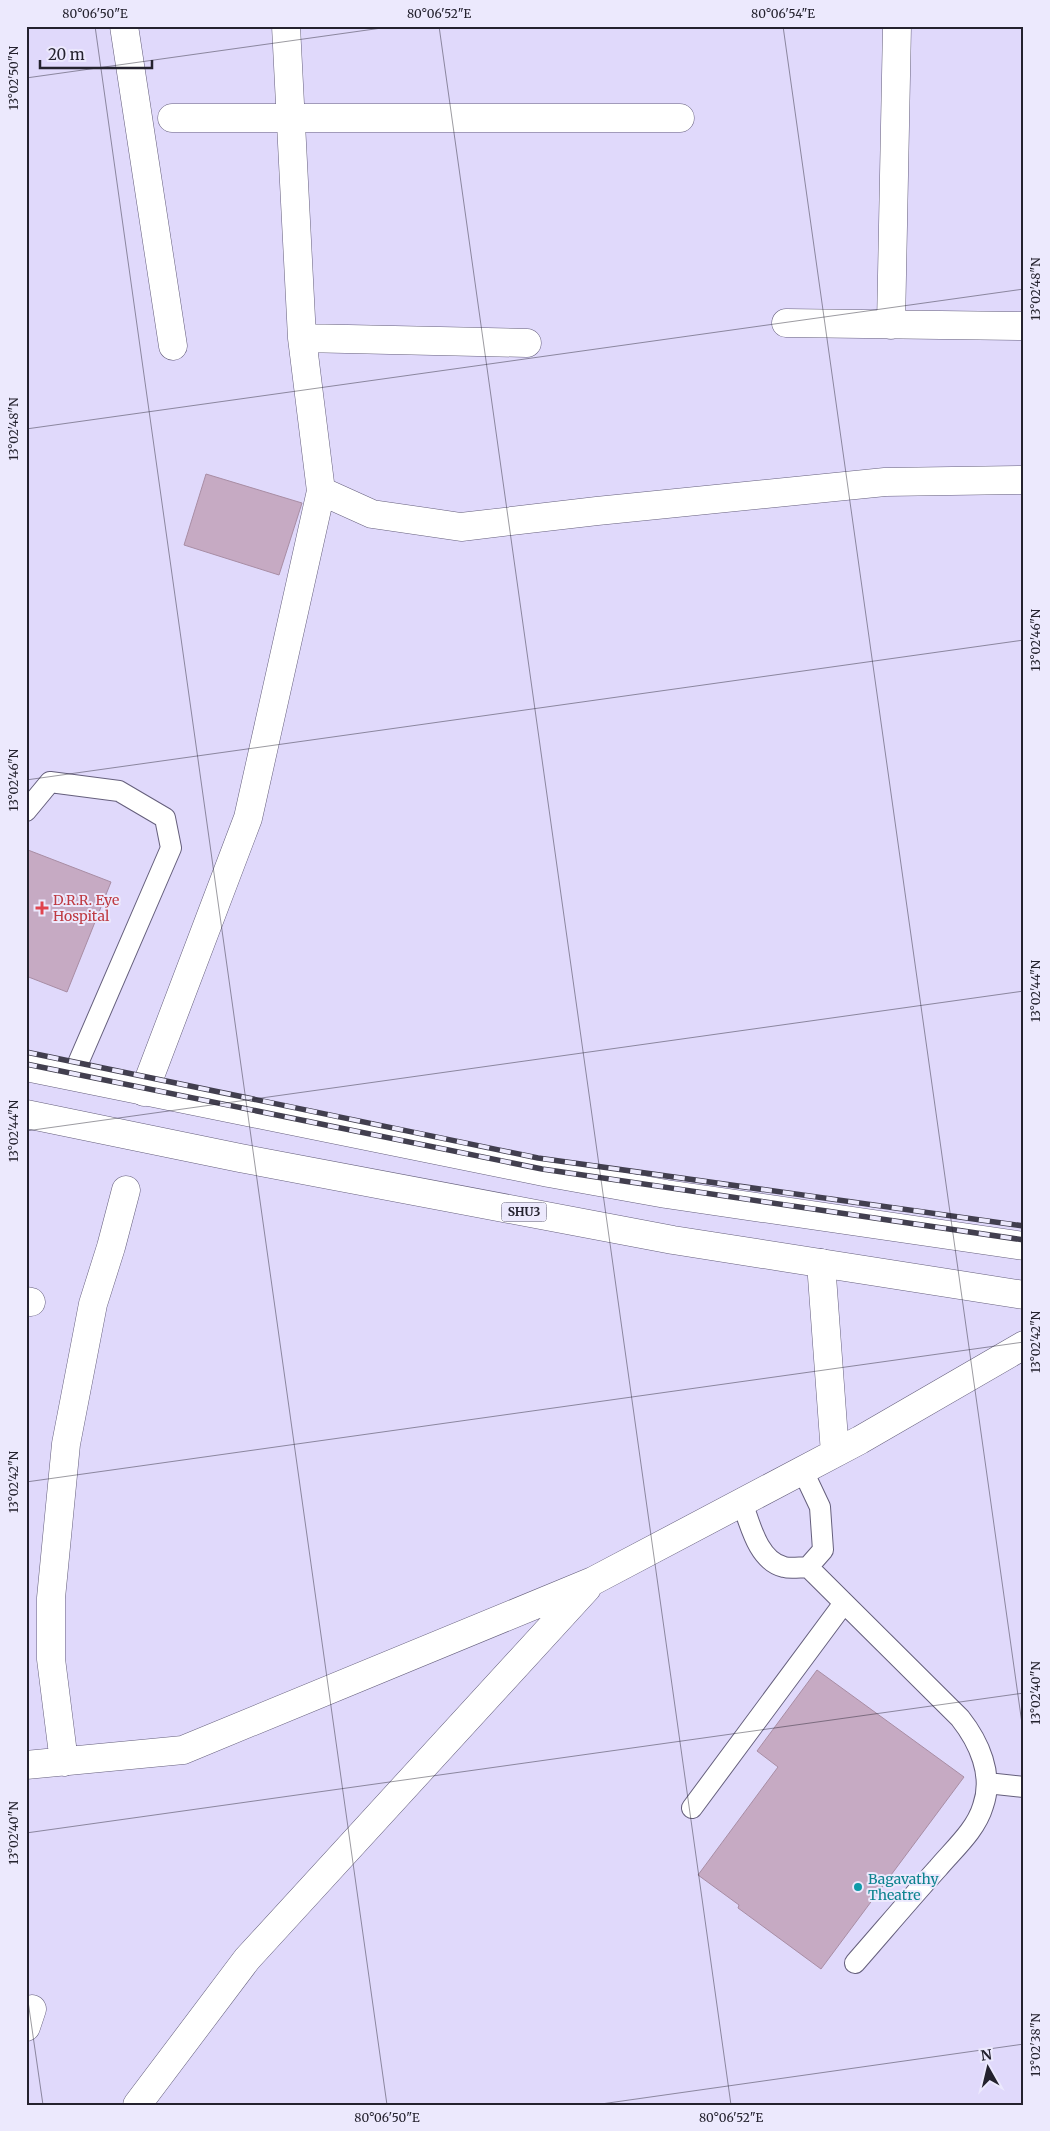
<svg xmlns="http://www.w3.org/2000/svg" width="1050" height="2131" font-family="Merriweather,serif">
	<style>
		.building { fill: #c6aac3; stroke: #a88da4 }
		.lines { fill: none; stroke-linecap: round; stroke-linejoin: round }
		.lane-casing { stroke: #655f7c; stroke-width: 22 }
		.street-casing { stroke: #655f7c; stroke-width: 29 }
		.primary-casing { stroke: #655f7c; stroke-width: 29 }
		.lane { stroke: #fff; stroke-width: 20 }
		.street { stroke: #fff; stroke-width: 28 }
		.primary { stroke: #fff; stroke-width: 28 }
		.rail-casing { stroke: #423f4f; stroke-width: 5.5 }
		.rail { stroke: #ece9fd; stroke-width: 4; stroke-dasharray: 11; stroke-linecap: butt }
		.ticks { fill: none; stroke: #24222e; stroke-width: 1; stroke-opacity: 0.45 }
		.health-dot { fill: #e0444e; stroke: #ece9fd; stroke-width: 2 }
		.culture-dot { fill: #0f9aa8; stroke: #ece9fd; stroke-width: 2 }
		.labels { text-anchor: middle; stroke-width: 4; stroke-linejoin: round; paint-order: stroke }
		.shield { fill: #ece9fd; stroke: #605e6c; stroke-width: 1 }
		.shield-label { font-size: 12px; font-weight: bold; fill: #24222e }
		.health-label { font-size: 14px; fill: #be3a42; stroke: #ece9fd; text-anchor: start }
		.culture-label { font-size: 14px; fill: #0d838f; stroke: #ece9fd; text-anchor: start }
		.neatline { fill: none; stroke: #24222e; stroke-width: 2 }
		.ticks-label { font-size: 12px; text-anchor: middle; fill: #24222e }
	</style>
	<rect width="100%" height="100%" fill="#e0d9fb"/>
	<path class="building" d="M206,474L302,503L279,575L184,545Z
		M28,850L111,882L67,992L26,976V855Z
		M817,1670L964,1777L821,1969L738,1908L739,1905L698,1875L778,1767L757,1751Z"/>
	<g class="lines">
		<defs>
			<path id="lane" d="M26,811L50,782L119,791L165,818L171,848L72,1077
				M742,1502C750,1524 758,1561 784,1567C791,1569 800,1567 808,1567L823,1550L820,1507L803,1471
				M808,1567L960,1718C979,1742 994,1775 983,1806C976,1830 954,1849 938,1868C910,1899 883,1931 855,1963
				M987,1783L1024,1787
				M692,1808L844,1603"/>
			<path id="street" d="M124,26L173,346
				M286,26L302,338
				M172,118H680
				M786,323L1024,326
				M891,325L897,26
				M527,343L302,338L321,491L372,514L461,527L597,511L885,482L1024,480
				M144,1092L248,818L321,491
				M821,1263L835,1453
				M26,1301L31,1302
				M64,1762L51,1659V1598L66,1444L93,1304L111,1247L126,1190
				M26,1765L183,1750L593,1581L860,1440L1024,1345
				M26,2027L32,2009
				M137,2105L247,1959L587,1588"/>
			<path id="primary" d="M26,1067L549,1173L666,1194L1024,1246
				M26,1114L240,1158L673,1240L1024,1295"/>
		</defs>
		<use href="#lane" class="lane-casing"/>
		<use href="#street" class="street-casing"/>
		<use href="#primary" class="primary-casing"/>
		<use href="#lane" class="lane"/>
		<use href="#street" class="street"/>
		<use href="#primary" class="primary"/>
		<defs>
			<path id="rail" d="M26,1052L538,1158L1024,1226
				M26,1064L542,1169L1024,1240"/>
		</defs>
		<use href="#rail" class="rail-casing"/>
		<use href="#rail" class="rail"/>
	</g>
	<path class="ticks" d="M95,26L387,2105M439,26L731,2105M783,26L1024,1738M26,78L396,26M26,429L1024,289M26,780L1024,640M26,1131L1024,991M26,1482L1024,1342M26,1833L1024,1693M26,1987L43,2105M594,2105L1024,2044"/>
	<path class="health-dot" d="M39.5 900.5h5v5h5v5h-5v5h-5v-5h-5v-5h5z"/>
	<circle class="culture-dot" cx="858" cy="1887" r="5"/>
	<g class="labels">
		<rect class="shield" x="501.5" y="1202.5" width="45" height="19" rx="4"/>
		<g class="shield-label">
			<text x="524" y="1216">SHU3</text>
		</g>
		<g class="health-label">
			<text x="53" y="905">D.R.R. Eye<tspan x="53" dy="16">Hospital</tspan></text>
		</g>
		<g class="culture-label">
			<text x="868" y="1884">Bagavathy<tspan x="868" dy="16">Theatre</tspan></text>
		</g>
	</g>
	<rect width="1050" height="2131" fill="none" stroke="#ece9fd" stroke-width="55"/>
	<g transform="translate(988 2068) rotate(352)" stroke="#ece9fd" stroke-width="4" paint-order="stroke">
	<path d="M0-4L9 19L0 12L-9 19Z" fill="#24222e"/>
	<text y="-8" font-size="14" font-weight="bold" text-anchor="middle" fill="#24222e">N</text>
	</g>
	<path d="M40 60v8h112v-8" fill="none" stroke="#24222e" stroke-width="2.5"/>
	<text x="48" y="60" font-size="15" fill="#24222e" stroke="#ece9fd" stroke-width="4" paint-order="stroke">20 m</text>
	<rect x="28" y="28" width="994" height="2076" class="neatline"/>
	<g class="ticks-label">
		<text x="95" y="18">80°06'50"E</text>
		<text x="439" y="18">80°06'52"E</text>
		<text x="783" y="18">80°06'54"E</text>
		<text transform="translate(14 78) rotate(-90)" y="4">13°02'50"N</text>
		<text transform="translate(1036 289) rotate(-90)" y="4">13°02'48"N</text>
		<text transform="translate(14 429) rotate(-90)" y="4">13°02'48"N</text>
		<text transform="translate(1036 640) rotate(-90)" y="4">13°02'46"N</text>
		<text transform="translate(14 780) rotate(-90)" y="4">13°02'46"N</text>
		<text transform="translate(1036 991) rotate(-90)" y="4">13°02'44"N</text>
		<text transform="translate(14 1131) rotate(-90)" y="4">13°02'44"N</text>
		<text transform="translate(1036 1342) rotate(-90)" y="4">13°02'42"N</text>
		<text transform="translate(14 1482) rotate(-90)" y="4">13°02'42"N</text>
		<text transform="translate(1036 1693) rotate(-90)" y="4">13°02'40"N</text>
		<text transform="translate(14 1833) rotate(-90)" y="4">13°02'40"N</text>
		<text transform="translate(1036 2045) rotate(-90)" y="4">13°02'38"N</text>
		<text x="387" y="2122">80°06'50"E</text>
		<text x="731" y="2122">80°06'52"E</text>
	</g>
</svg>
